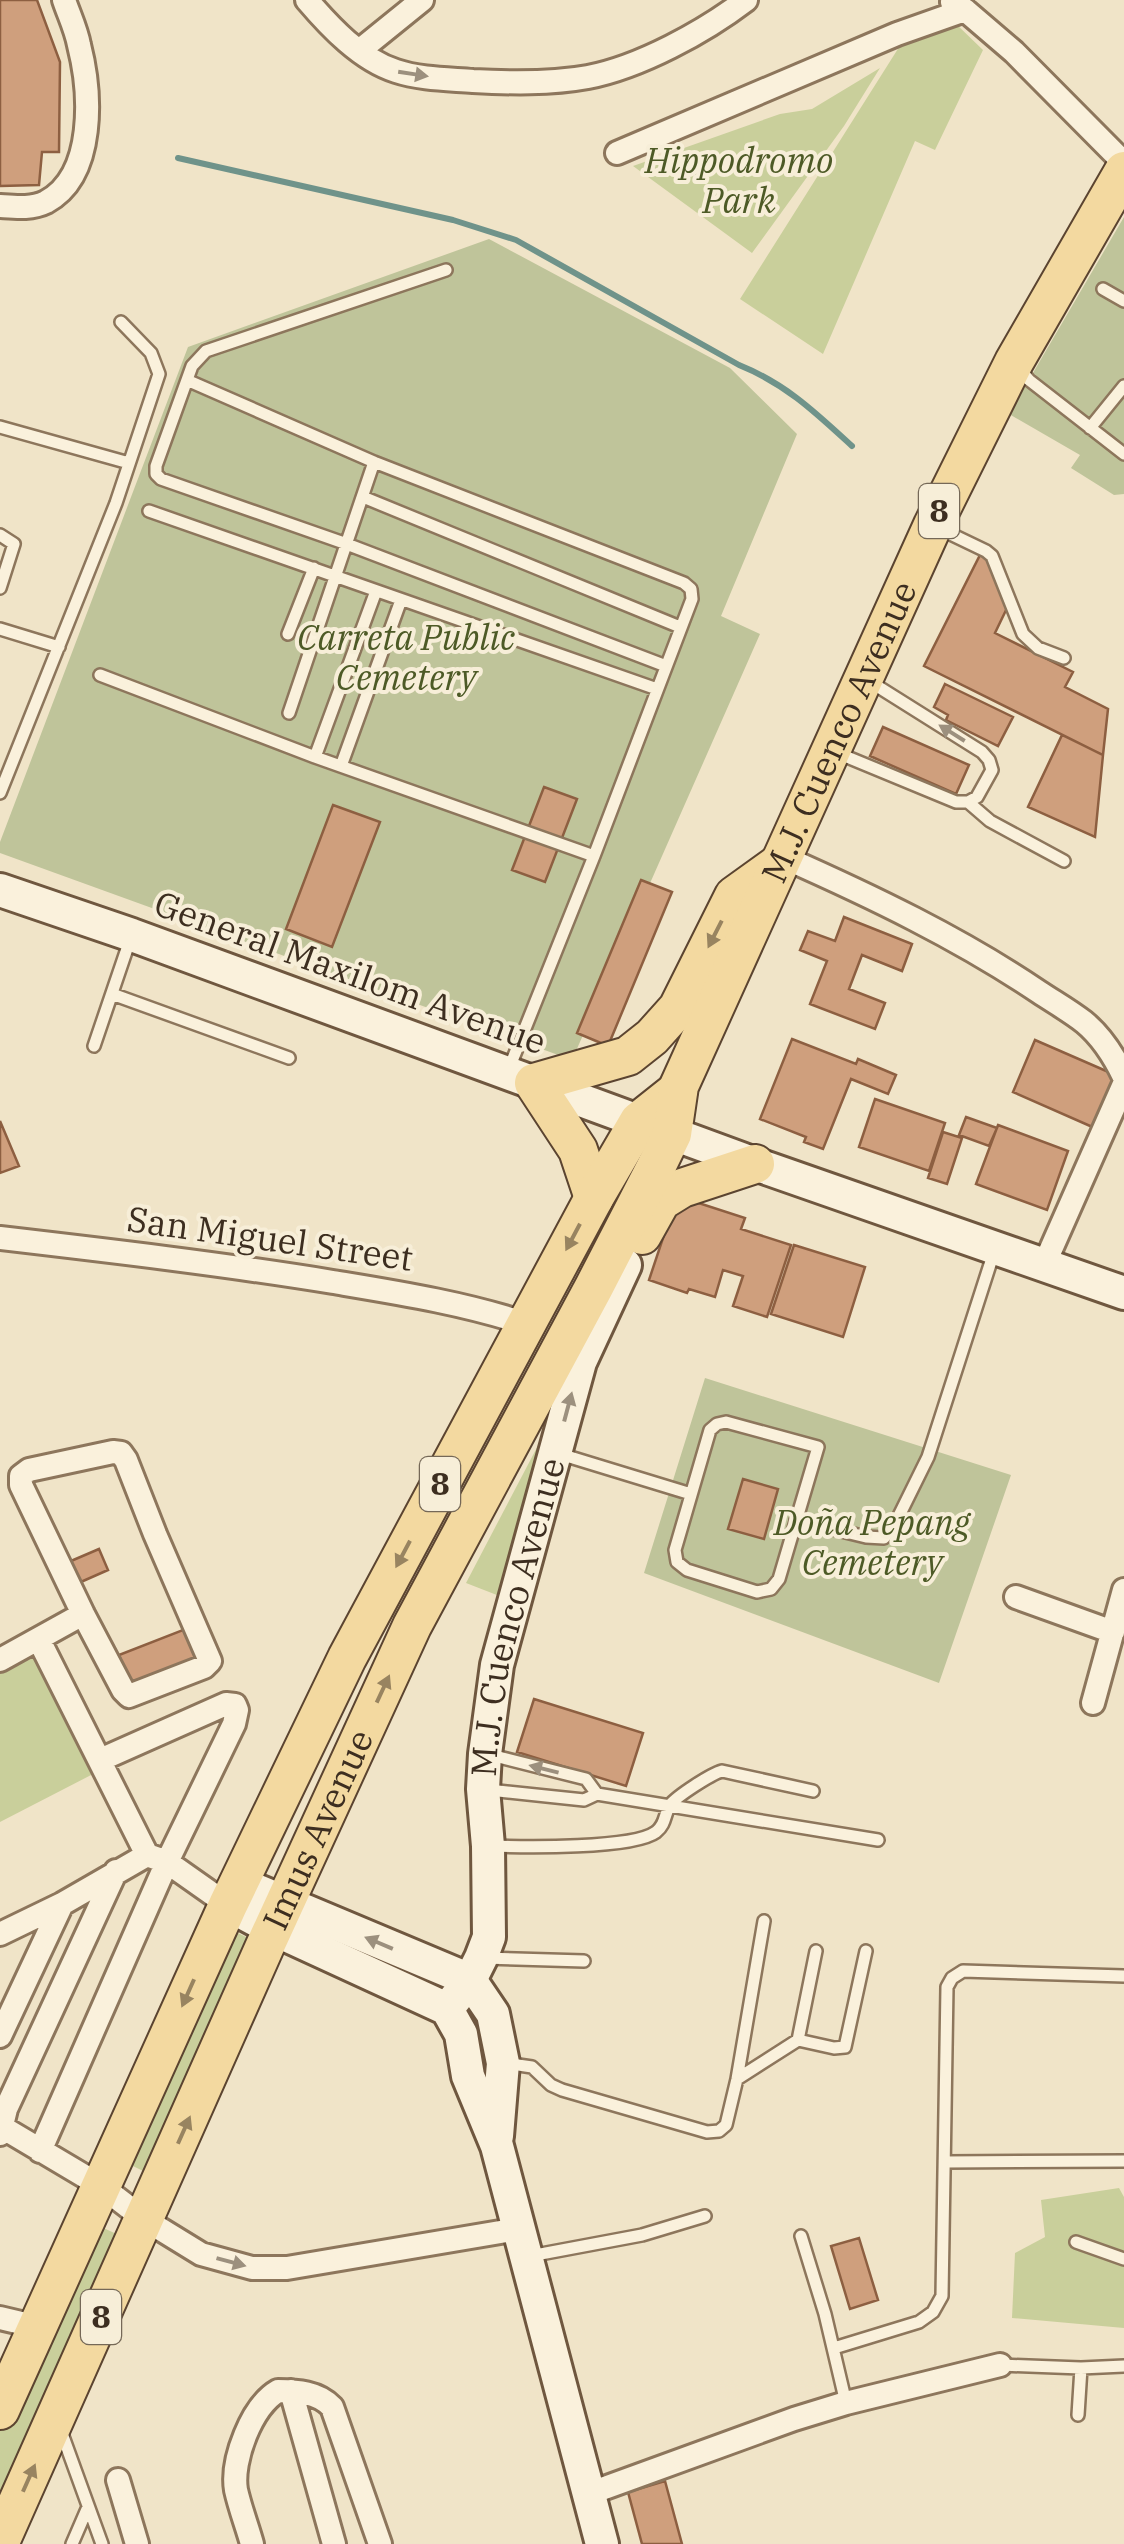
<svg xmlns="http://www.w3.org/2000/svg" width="1124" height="2544" font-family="'IBM Plex Serif',serif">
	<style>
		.green { fill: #c9cf9b }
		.cemetery { fill: #bfc49a }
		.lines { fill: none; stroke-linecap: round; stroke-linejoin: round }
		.stream { stroke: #6f938a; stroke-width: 6 }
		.building { fill: #cf9f7d; stroke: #8d5f41; stroke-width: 2.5 }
		.lane-casing { stroke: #8d765c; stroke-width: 16 }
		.street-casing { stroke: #8d765c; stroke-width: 28 }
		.secondary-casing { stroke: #6f573f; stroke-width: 38 }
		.primary-casing { stroke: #5b4430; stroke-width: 42 }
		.lane { stroke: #faf1dc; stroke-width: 11 }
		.street { stroke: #faf1dc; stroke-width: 22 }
		.secondary { stroke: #faf1dc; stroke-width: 32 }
		.primary { stroke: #f3d9a0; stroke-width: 38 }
		.oneway { fill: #9c907e }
		.oneway2 { fill: #988460 }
		.labels { text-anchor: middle; stroke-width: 8; stroke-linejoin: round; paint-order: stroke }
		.shield { fill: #f7eed8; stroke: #756857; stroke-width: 2.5 }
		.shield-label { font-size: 32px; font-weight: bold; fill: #3d2e20 }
		.park-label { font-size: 35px; font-style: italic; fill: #4d5a26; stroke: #f7eed8 }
		.street-label { font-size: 35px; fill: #3d2e20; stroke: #f7eed8 }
	</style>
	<rect width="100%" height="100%" fill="#f0e4c8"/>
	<path class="green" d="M953,21L983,50L935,150L915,141L823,354L740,299L901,44Z
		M880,68L844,126L752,253L633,166L780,114L812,109Z
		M577,1371L502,1597L466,1583Z
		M37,1655L95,1773L0,1822V1674Z
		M219,1924L265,1946L162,2180L114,2157Z
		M1119,2188L1124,2197V2328L1012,2318L1015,2253L1045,2237L1041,2200Z
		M86,2220L134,2242L0,2542V2413Z"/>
	<path class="cemetery" d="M1124,217V494L1114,495L1071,468L1080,455L1009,414Z
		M489,239L730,368L797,434L721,616L760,634L572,1060L0,853V842L188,347Z
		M705,1378L1011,1475L939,1683L644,1573Z"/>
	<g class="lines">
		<path class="stream" d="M178,158L453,220L516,240L739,365C786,384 815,412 852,446"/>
	</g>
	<path class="building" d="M0,0H37L60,62L59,152H42L39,185L0,186Z
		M980,555L991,560L1008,606L995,633L1073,672L1065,687L1108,709L1103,755L924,666Z
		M945,684L1013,717L998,746L946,720L948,715L934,707Z
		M883,727L969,765L956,794L870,756Z
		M1062,735L1103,755L1095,837L1028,807Z
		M544,787L577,799L545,882L512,870Z
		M333,805L380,822L332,947L286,929Z
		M641,880L672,892L608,1046L577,1033Z
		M844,917L912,944L902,971L862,955L849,989L885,1003L875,1029L810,1004L827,961L800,950L808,931L835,941Z
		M792,1039L856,1064L858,1059L896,1075L888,1094L851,1079L823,1149L804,1142L806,1137L760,1119Z
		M1035,1040L1120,1077L1097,1129L1013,1092Z
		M875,1099L945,1123L929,1171L859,1147Z
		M966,1117L997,1128L989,1146L959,1135Z
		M0,1121L19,1166L0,1173Z
		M998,1125L1068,1151L1047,1210L976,1184Z
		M943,1132L962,1138L947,1184L928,1178Z
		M677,1196L745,1218L741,1229L791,1245L767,1317L733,1306L743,1276L723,1270L715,1297L689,1289L687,1293L649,1280Z
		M794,1245L865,1267L843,1337L771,1314Z
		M743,1479L778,1489L764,1539L728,1529Z
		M99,1549L108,1570L74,1585L64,1564Z
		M188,1628L201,1661L131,1688L119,1655Z
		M534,1699L643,1733L626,1786L517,1752Z
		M859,2238L878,2300L850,2309L831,2246Z
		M665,2481L682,2544H642L628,2492Z"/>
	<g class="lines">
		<defs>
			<path id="lane" d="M446,270L206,351L192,366L156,466V474L161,479L344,543L666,666
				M1103,289L1124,301
				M1019,368L1029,380L1124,454
				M189,381L374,462L684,583L691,589L692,599L594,856L508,1071
				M0,427L129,463
				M1090,428L1124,386
				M363,497L680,627
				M149,511L657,689
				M936,527L986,551L992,556L1023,634L1038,648L1064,658
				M0,535L14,544L0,588
				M0,629L59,647
				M288,634L314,568
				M100,675L315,757L594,856
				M869,681L982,752L989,760L992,770L977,797L968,802
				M289,713L374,462
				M835,752L956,802H968L990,821L1064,861
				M315,757L376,591
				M341,766L401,600
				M0,793L116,503L159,374L151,353L121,322
				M112,994L289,1058
				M94,1046L131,937
				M726,1422L818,1447L779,1579L771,1589L757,1592L687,1570L677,1562L675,1550L710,1430L717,1424Z
				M560,1454L691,1494
				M796,1520L866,1537L884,1538L894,1526L928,1457L995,1249
				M487,1754L586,1779L597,1794
				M489,1790L584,1800L597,1794L878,1840
				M492,1846C524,1847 633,1849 656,1832C666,1824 664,1815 670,1805C677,1796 711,1774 722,1771L813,1791
				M483,1958L584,1961
				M798,2040L816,1951
				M505,2063L532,2067L551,2085L562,2090L707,2132L719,2131L726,2125L737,2079L764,1921
				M737,2079L798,2040L834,2048L845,2047L866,1951
				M945,2162L1124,2161
				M801,2236L825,2314L846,2403
				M1076,2242L1124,2259
				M530,2256L642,2235L705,2216
				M834,2348L919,2322L933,2312L942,2296L947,1987L952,1978L963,1971L1124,1976
				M1000,2365L1081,2368L1124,2366
				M1078,2415L1081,2368
				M61,2431L102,2544
				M72,2544L88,2507"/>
			<path id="street" d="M307,0C330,27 361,60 396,71C420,79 448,79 473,81C510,83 550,84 588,77C640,67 704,32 746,0
				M952,2L965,10L1014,52L1124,163
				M359,51L422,0
				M617,153L897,34L965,10
				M0,206C15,207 32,209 46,202C96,175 91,92 79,45C76,29 69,15 64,0
				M783,857C871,896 959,938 1039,992C1054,1002 1070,1011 1084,1022C1101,1036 1114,1056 1124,1077
				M0,1238C111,1251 222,1264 333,1282C399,1293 463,1303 527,1324
				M1044,1265L1124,1084
				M113,1452L121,1453L126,1460L155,1534L210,1661L204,1667L129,1696L123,1690L83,1614L21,1485V1476L29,1470Z
				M1016,1597L1113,1632
				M39,1640L147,1855L167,1862L228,1905
				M0,1660L83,1614
				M1093,1703L1124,1590
				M0,1934L62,1904L147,1855
				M0,2036L62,1904
				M0,2126L101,2186L144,2219L201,2254L252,2268H287L518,2229
				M0,2134L6,2109L116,1871
				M40,2151L167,1862L234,1724L237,1710L235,1705L226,1704L100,1760
				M0,2318L38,2327
				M291,2391L334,2544
				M118,2480L137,2544
				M588,2494L794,2419L846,2403L1000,2365
				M252,2544C247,2526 240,2508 236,2490C231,2460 252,2406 278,2391C297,2391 318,2392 332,2407L380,2544"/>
			<g id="secondary">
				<path d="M0,890L132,935L755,1164L1124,1293"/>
				<path d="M239,1883L470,1980L493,2014L503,2063L497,2136"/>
				<path d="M228,1905L273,1929L447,2009L461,2034L468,2076L497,2146L602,2544"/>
				<path id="s1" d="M447,2009L470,1980L481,1958L489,1937L488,1846L483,1789L485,1754L497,1665L580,1362L625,1265"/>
			</g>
			<g id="primary">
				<path d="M594,1198L578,1150L534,1083L628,1056L652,1037L678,1008L734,896L777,865"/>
				<path d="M642,1235L661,1201L682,1188L755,1164"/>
				<path d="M0,2410L228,1905L347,1658L594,1198L639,1121L678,1090"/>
				<path id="s2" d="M0,2542L265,1946L412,1626L594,1287L657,1165L672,1134L679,1086L933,525L1014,362L1124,171"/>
			</g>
		</defs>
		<use href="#lane" class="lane-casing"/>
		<use href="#street" class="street-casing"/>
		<use href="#secondary" class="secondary-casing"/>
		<use href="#primary" class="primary-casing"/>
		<use href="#lane" class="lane"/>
		<use href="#street" class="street"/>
		<use href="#secondary" class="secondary"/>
		<use href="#primary" class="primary"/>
	</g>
	<defs><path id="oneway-solid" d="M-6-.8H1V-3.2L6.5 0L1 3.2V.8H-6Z" transform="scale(2.5)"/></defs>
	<g class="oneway">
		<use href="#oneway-solid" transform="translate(413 74) rotate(9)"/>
		<use href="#oneway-solid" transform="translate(952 733) rotate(-148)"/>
		<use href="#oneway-solid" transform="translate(568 1407) rotate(-75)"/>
		<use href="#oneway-solid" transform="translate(544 1769) rotate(-166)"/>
		<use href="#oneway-solid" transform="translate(379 1943) rotate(-157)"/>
		<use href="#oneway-solid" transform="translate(231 2262) rotate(15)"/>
	</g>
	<g class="oneway2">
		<use href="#oneway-solid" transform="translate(715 934) rotate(117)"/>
		<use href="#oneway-solid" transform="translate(573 1237) rotate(118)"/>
		<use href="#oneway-solid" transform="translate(403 1554) rotate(118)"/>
		<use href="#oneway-solid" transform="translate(383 1689) rotate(-65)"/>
		<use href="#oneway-solid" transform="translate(188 1993) rotate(114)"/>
		<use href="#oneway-solid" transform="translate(184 2130) rotate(-66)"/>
		<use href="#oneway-solid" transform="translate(29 2478) rotate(-66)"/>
	</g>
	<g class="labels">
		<g class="shield">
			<rect x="919" y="484" width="40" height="54" rx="8"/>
			<rect x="420" y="1457" width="40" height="54" rx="8"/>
			<rect x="81" y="2290" width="40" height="54" rx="8"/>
		</g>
		<g class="shield-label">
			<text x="939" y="522">8</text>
			<text x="440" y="1495">8</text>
			<text x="101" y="2328">8</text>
		</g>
		<g class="park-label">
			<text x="739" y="173">Hippodromo<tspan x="739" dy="40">Park</tspan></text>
			<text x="406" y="650">Carreta Public<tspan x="406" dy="40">Cemetery</tspan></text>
			<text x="872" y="1535">Doña Pepang<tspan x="872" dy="40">Cemetery</tspan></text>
		</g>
		<g class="street-label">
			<text dy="12" stroke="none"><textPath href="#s2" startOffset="1998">M.J. Cuenco Avenue</textPath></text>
			<text transform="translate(350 973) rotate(20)" y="12">General Maxilom Avenue</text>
			<text transform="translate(270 1239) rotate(8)" y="12">San Miguel Street</text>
			<text dy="12" stroke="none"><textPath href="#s1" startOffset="408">M.J. Cuenco Avenue</textPath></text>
			<text dy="12" stroke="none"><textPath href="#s2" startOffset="780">Imus Avenue</textPath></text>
		</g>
	</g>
</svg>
